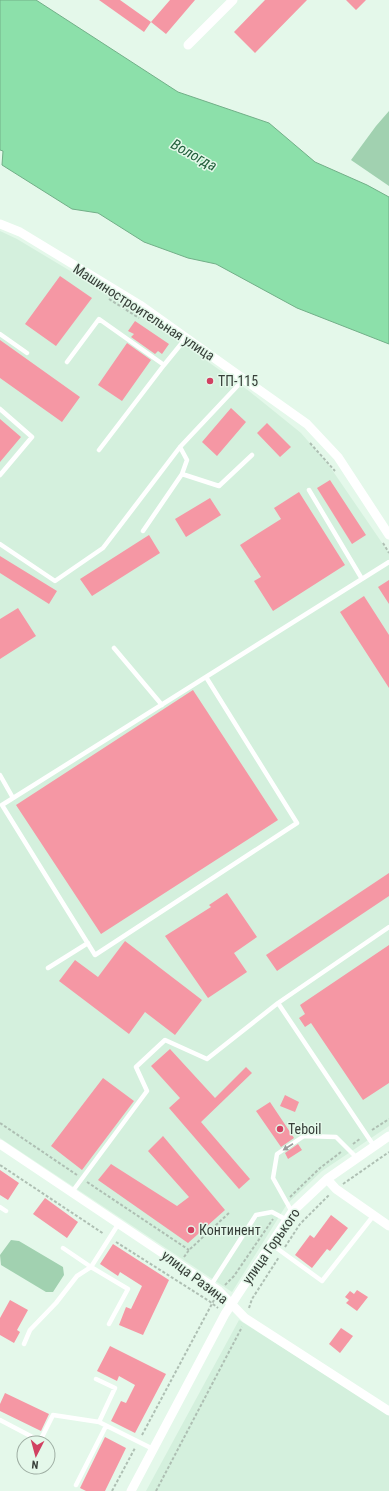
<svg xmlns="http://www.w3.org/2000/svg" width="389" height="1491" font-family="'Roboto Condensed',sans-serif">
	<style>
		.built { fill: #d4f0dd }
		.green { fill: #a1d1b0 }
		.water { fill: #8ce0aa; stroke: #72af88 }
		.building { fill: #f597a4 }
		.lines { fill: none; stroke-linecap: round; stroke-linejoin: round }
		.path { stroke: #aebfb3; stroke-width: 2; stroke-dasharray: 3 2; stroke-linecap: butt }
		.lane { stroke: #fff; stroke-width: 4.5 }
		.street { stroke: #fff; stroke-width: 9 }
		.oneway { fill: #9a9e9c }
		.poi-dot { fill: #d14162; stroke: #e4f8ea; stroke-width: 1.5 }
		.labels { text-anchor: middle; stroke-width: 3; stroke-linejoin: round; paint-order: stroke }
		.street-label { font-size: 14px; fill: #363e38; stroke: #e4f8ea }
		.poi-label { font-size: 14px; fill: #363e38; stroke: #e4f8ea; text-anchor: start }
		.water-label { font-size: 15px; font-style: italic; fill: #225f3c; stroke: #e4f8ea }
	</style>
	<rect width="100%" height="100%" fill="#e4f8ea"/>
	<path class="built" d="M0,231L17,239L137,311L249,391L301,433L328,464L389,553V1126L322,1171L287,1204L232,1292L0,1138Z
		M239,1320L389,1415V1491H146Z"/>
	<path class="green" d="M389,111V186L351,160L376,126Z
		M11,1240L19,1241L63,1267L64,1275L53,1292H46L1,1265L0,1255Z"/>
	<path class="water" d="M0,0H36L178,92L269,123L315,162L367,185L389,197V344L297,308L216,264L188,258L144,242L98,213L72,209L2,165L3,151L0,150Z"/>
	<path class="building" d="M99,0H120L151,22L144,32Z
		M170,0H195L166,34L151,22Z
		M265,0H307L255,53L234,32Z
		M346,0H366L356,10Z
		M60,276L92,298L56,346L25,324Z
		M135,321L169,344L162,354L158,351L155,354L131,337L134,334L128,331Z
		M0,340L80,397L62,422L0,378Z
		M127,343L151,360L122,401L98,385Z
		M231,408L246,422L217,456L202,442Z
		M0,419L21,437L0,462Z
		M267,423L291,447L280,457L257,433Z
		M330,480L366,535L352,544L317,488Z
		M299,492L345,565L273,611L254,581L261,577L240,545L281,519L274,508Z
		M210,498L221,515L186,537L175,519Z
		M149,535L160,553L92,596L80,579Z
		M0,556L57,591L49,604L0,573Z
		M389,580V604L378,587Z
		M364,596L389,635V688L340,612Z
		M18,608L36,636L0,659V619Z
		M193,690L278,820L101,934L16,805Z
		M389,873V896L277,971L266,955Z
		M227,893L257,937L234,953L247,972L208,998L165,936L211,907L209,905Z
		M125,941L202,1000L175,1035L145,1012L129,1034L59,981L75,960L98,977Z
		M389,945V1083L363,1100L311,1023L305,1027L299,1018L305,1014L300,1005Z
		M170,1049L215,1098L246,1067L252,1073L201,1122L250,1179L239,1189L169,1108L180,1098L151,1066Z
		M103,1078L134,1101L82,1170L51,1146Z
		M285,1095L299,1102L295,1112L280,1106Z
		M270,1102L294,1138L281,1147L256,1111Z
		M163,1136L225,1210L188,1243L98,1180L111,1164L177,1206L189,1197L148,1151Z
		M298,1144L302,1150L288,1159L285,1153Z
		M0,1170L19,1183L8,1200L0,1195Z
		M45,1198L78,1222L67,1238L33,1214Z
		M331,1215L348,1228L330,1251L327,1249L312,1268L295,1255L310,1235L314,1238Z
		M113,1244L169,1280L143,1335L119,1325L126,1307L131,1309L142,1286L120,1272L118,1276L100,1264Z
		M357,1290L368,1297L357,1311L346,1303L349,1300L345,1297L350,1291L354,1294Z
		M10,1300L28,1310L17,1330L20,1332L14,1343L0,1335V1318Z
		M341,1328L353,1336L340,1353L329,1344Z
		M110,1346L166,1374L135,1433L111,1421L121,1401L126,1403L135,1385L119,1376L117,1381L97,1371Z
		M5,1393L49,1414L41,1431L0,1411V1404Z
		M105,1437L126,1448L105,1491H86L80,1488Z"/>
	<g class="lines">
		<path class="path" d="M109,299L139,318
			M310,443L335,471
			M383,543L389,553
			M0,1123L77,1175
			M372,1130L389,1119
			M353,1144L361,1138
			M0,1165L104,1234
			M87,1182L189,1250
			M343,1184L389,1152
			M290,1197L320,1168L341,1152
			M116,1242L209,1301L218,1308
			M285,1247L300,1224L329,1195
			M184,1257L189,1250L229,1213
			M225,1285L234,1276L273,1219
			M249,1308L252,1299L279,1257
			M142,1435L214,1300
			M112,1491L135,1448
			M156,1491L242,1327"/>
		<path class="lane" d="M0,334L27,353
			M67,362L99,319L164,365L186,338
			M0,409L32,437L0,475
			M180,447L187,460L182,474L219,486L252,455
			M99,450L164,365
			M309,490L362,579
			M143,531L182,474
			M0,544L55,581L103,548L180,447L244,379
			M114,648L162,705
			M206,677L297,823L95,955L2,805L389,562
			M0,775L13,798
			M48,968L88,943
			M278,1003L374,1146
			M72,1192L147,1091L136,1067L165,1040L207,1059L278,1003L389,927
			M0,1207L6,1211
			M292,1212L273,1178L277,1154L304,1136L336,1137L357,1158
			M271,1244L322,1281L374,1215
			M211,1285L256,1215L272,1212L287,1220
			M109,1324L128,1289L91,1267L119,1223
			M24,1344L30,1330L56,1303L77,1276L91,1267L63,1248
			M96,1379L115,1388L99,1422L153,1449
			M0,1420L40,1441L53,1415L99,1422
			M76,1485L106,1426"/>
		<path class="street" d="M188,45L233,0
			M0,224L20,232L140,305L307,424L338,457L389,535
			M0,1144L219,1291L245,1318L389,1411
			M327,1179L336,1189L389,1226
			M131,1491L225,1314L292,1212L327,1179L389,1136"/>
	</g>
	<defs><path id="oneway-solid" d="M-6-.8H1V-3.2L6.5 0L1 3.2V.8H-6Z"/></defs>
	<use class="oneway" href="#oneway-solid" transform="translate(288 1147) rotate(147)"/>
	<g class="poi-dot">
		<circle cx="210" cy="381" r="4"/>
		<circle cx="280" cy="1129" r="4"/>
		<circle cx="191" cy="1230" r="4"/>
	</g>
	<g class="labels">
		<g class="street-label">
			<text transform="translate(144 312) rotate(33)" y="5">Машиностроительная улица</text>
			<text transform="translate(271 1246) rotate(-55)" y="5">улица Горького</text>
			<text transform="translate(195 1277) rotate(37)" y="5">улица Разина</text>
		</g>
		<g class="poi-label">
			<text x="218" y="386">ТП-115</text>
			<text x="288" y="1134">Teboil</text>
			<text x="199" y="1235">Континент</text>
		</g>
		<g class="water-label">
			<text transform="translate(194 155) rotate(29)" y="5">Вологда</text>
		</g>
	</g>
	<g transform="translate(36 1455) rotate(186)"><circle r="19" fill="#e4f8ea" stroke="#9eaea3"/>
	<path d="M0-3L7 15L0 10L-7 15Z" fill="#d14162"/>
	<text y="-6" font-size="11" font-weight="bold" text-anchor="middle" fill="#363e38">N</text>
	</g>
</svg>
